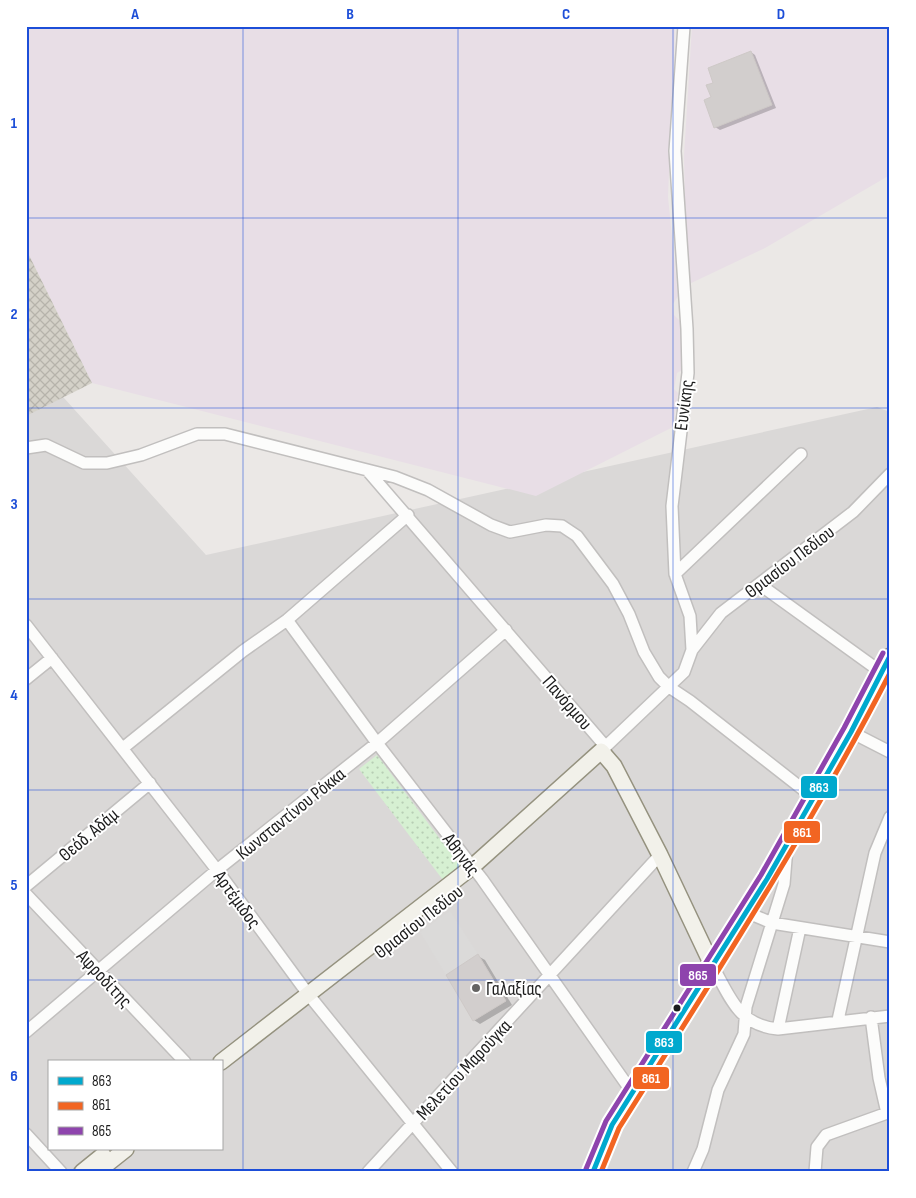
<svg xmlns="http://www.w3.org/2000/svg" width="916" height="1198" font-family="'Sofia Sans Condensed',sans-serif">
	<style>
		.residential { fill: #dad8d7; fill-rule: evenodd }
		.industrial { fill: #e8dee6 }
		.construction { fill: url(#construction-cross-hatch) }
		.park { fill: url(#park-dots) }
		.parking { fill: #dbdad9 }
		.shadow { fill: #0003 }
		.building { fill: #d2cecd; stroke: #cec9c7 }
		.lines { fill: none; stroke-linecap: round; stroke-linejoin: round }
		.street-casing { stroke: #c1bfbe; stroke-width: 14 }
		.secondary-casing { stroke: #95927f; stroke-width: 18 }
		.street { stroke: #fcfcfb; stroke-width: 11 }
		.secondary { stroke: #f2f1ea; stroke-width: 15 }
		.bus-1-casing { stroke: #fff; stroke-width: 9 }
		.bus-2-casing { stroke: #fff; stroke-width: 9 }
		.bus-3-casing { stroke: #fff; stroke-width: 9 }
		.bus-1 { stroke: #00a9ce; stroke-width: 5 }
		.bus-2 { stroke: #f26522; stroke-width: 5 }
		.bus-3 { stroke: #8e44ad; stroke-width: 5 }
		.grid { fill: none; stroke: #1d4ed8; stroke-width: 1; stroke-opacity: 0.55 }
		.poi-dot { fill: #656463; stroke: #fff; stroke-width: 2 }
		.bus-dot { fill: #1d1d1d; stroke: #fff; stroke-width: 2 }
		.labels { text-anchor: middle; stroke-width: 4; stroke-linejoin: round; paint-order: stroke }
		.street-label { font-size: 19px; fill: #1d1d1d; stroke: #fff }
		.poi-label { font-size: 19px; fill: #1d1d1d; stroke: #fff; text-anchor: start }
		.line-badge { stroke: #fff; stroke-width: 2 }
		.badge-label { font-size: 14px; text-anchor: middle; font-weight: bold; fill: #fff }
		.neatline { fill: none; stroke: #1d4ed8; stroke-width: 2 }
		.grid-label { font-size: 16px; text-anchor: middle; font-weight: bold; fill: #1d4ed8 }
	</style>
	<defs>
		<pattern id="construction-cross-hatch" width="8" height="8" patternUnits="userSpaceOnUse" patternTransform="scale(1.25)"><rect width="8" height="8" fill="#d4d1c8"/><path d="M0 0l8 8M0 8l8-8" fill="none" stroke="#b6b3ab"/></pattern>
		<pattern id="park-dots" width="8" height="8" patternUnits="userSpaceOnUse" patternTransform="scale(1.25)"><rect width="8" height="8" fill="#d6f0d2"/><path d="M2 2h.1M6 6h.1" fill="none" stroke="#b7cdb4" stroke-width="1.8" stroke-linecap="round"/></pattern>
	</defs>
	<rect width="100%" height="100%" fill="#ebe8e6"/>
	<path class="residential" d="M26,356L206,555L877,407L890,412V1172H26ZM49,1062H221V1149H49Z"/>
	<path class="industrial" d="M26,26H675L668,197L678,296L673,304L674,315L680,321L683,356L682,370L677,373L674,389L678,393L673,427L536,496L92,383L26,249Z
		M692,26H890V175L765,248L687,285L684,156Z"/>
	<path class="construction" d="M26,249L92,383L26,416Z"/>
	<path class="park" d="M377,755L461,867L443,880L359,769Z"/>
	<path class="parking" d="M450,911L478,954L446,975L420,932Z"/>
	<path class="shadow" d="M751,52L755,55L776,108L720,130L715,127L712,98L715,83Z
		M478,956L485,960L512,1005L480,1024L474,1020Z"/>
	<path class="building" d="M751,51L772,105L714,128L704,100L711,97L706,85L713,83L708,68Z
		M478,954L506,1001L473,1021L446,975Z"/>
	<g class="lines">
		<defs>
			<path id="street" d="M26,448L46,445L84,463H107L141,455L197,434H225L395,477L428,490L491,525L510,532L546,525L562,526L577,536L613,584L629,614L644,652L659,677L669,687L690,701L814,798
				M367,470L606,747
				M675,574L801,454
				M759,584L881,672
				M287,620L377,743L482,879L632,1092
				M26,625L217,870L308,994L452,1172
				M692,650L721,613L853,512L890,474
				M26,679L52,658
				M851,732L890,752
				M123,748L243,651L287,620L408,515
				M601,751L684,672L692,650L690,616L675,574L672,506L688,373L687,329L675,151L684,26
				M26,886L150,783
				M26,894L185,1062
				M746,912L772,923L890,942
				M712,965C730,996 737,1025 778,1029L890,1016
				M871,1017L879,1078L887,1113
				M838,1020L875,853L890,817
				M778,1029L800,928
				M26,1032L217,870L377,743L506,630
				M26,1134L61,1172
				M368,1172L660,855
				M693,1172L703,1149L718,1090L744,1034L746,1007L784,884L787,847
				M815,1172L817,1147L826,1135L890,1112"/>
			<path id="secondary" d="M221,1062L472,867L601,751L614,766L660,855L712,965
				M82,1172L103,1155
				M97,1172L126,1149
				M593,1172L612,1125L767,879L851,732L890,656"/>
		</defs>
		<use href="#street" class="street-casing"/>
		<use href="#secondary" class="secondary-casing"/>
		<use href="#street" class="street"/>
		<use href="#secondary" class="secondary"/>
		<defs>
			<path id="bus-1" d="M593,1172L612,1125L767,879L851,732L890,656"/>
			<path id="bus-2" d="M601,1172L619,1128C713,979 809,830 890,673"/>
			<path id="bus-3" d="M586,1169L606,1121L761,875L844,728L883,653"/>
		</defs>
		<use href="#bus-1" class="bus-1-casing"/>
		<use href="#bus-2" class="bus-2-casing"/>
		<use href="#bus-3" class="bus-3-casing"/>
		<use href="#bus-1" class="bus-1"/>
		<use href="#bus-2" class="bus-2"/>
		<use href="#bus-3" class="bus-3"/>
	</g>
	<path class="grid" d="M243,26V1172M458,26V1172M673,26V1172M26,218H890M26,408H890M26,599H890M26,790H890M26,980H890"/>
	<circle class="poi-dot" cx="476" cy="988" r="5"/>
	<circle class="bus-dot" cx="677" cy="1008" r="4.5"/>
	<g class="labels">
		<g class="street-label">
			<text transform="translate(683 405) rotate(-83)" y="7">Ευνίκης</text>
			<text transform="translate(789 561) rotate(-37)" y="7">Θριασίου Πεδίου</text>
			<text transform="translate(568 702) rotate(49)" y="7">Πανόρμου</text>
			<text transform="translate(290 813) rotate(-39)" y="7">Κωνσταντίνου Ρόκκα</text>
			<text transform="translate(88 834) rotate(-40)" y="7">Θεόδ. Αδάμ</text>
			<text transform="translate(462 854) rotate(53)" y="7">Αθηνάς</text>
			<text transform="translate(238 899) rotate(54)" y="7">Αρτέμιδος</text>
			<text transform="translate(418 921) rotate(-38)" y="7">Θριασίου Πεδίου</text>
			<text transform="translate(105 978) rotate(47)" y="7">Αφροδίτης</text>
			<text transform="translate(463 1069) rotate(-47)" y="7">Μελετίου Μαρούγκα</text>
		</g>
		<g class="poi-label">
			<text x="486" y="995">Γαλαξίας</text>
		</g>
	</g>
	<g class="line-badge">
		<rect x="800" y="775" width="38" height="24" rx="5" fill="#00a9ce"/>
		<rect x="783" y="820" width="38" height="24" rx="5" fill="#f26522"/>
		<rect x="679" y="963" width="38" height="24" rx="5" fill="#8e44ad"/>
		<rect x="645" y="1030" width="38" height="24" rx="5" fill="#00a9ce"/>
		<rect x="632" y="1066" width="38" height="24" rx="5" fill="#f26522"/>
	</g>
	<g class="badge-label">
		<text x="819" y="792">863</text>
		<text x="802" y="837">861</text>
		<text x="698" y="980">865</text>
		<text x="664" y="1047">863</text>
		<text x="651" y="1083">861</text>
	</g>
	<rect width="916" height="1198" fill="none" stroke="#ffffff" stroke-width="55"/>
	<rect x="48" y="1060" width="175" height="90" fill="#ffffff" stroke="#a5a5a5"/>
	<rect x="58" y="1077" width="25" height="8" fill="#00a9ce" stroke="#a5a5a5"/>
	<text x="92" y="1086" font-size="15" fill="#1d1d1d">863</text>
	<rect x="58" y="1102" width="25" height="8" fill="#f26522" stroke="#a5a5a5"/>
	<text x="92" y="1110" font-size="15" fill="#1d1d1d">861</text>
	<rect x="58" y="1127" width="25" height="8" fill="#8e44ad" stroke="#a5a5a5"/>
	<text x="92" y="1136" font-size="15" fill="#1d1d1d">865</text>
	<rect x="28" y="28" width="860" height="1142" class="neatline"/>
	<g class="grid-label">
		<text x="135" y="19">A</text>
		<text x="350" y="19">B</text>
		<text x="566" y="19">C</text>
		<text x="781" y="19">D</text>
		<text x="14" y="128">1</text>
		<text x="14" y="319">2</text>
		<text x="14" y="509">3</text>
		<text x="14" y="700">4</text>
		<text x="14" y="890">5</text>
		<text x="14" y="1081">6</text>
	</g>
</svg>
